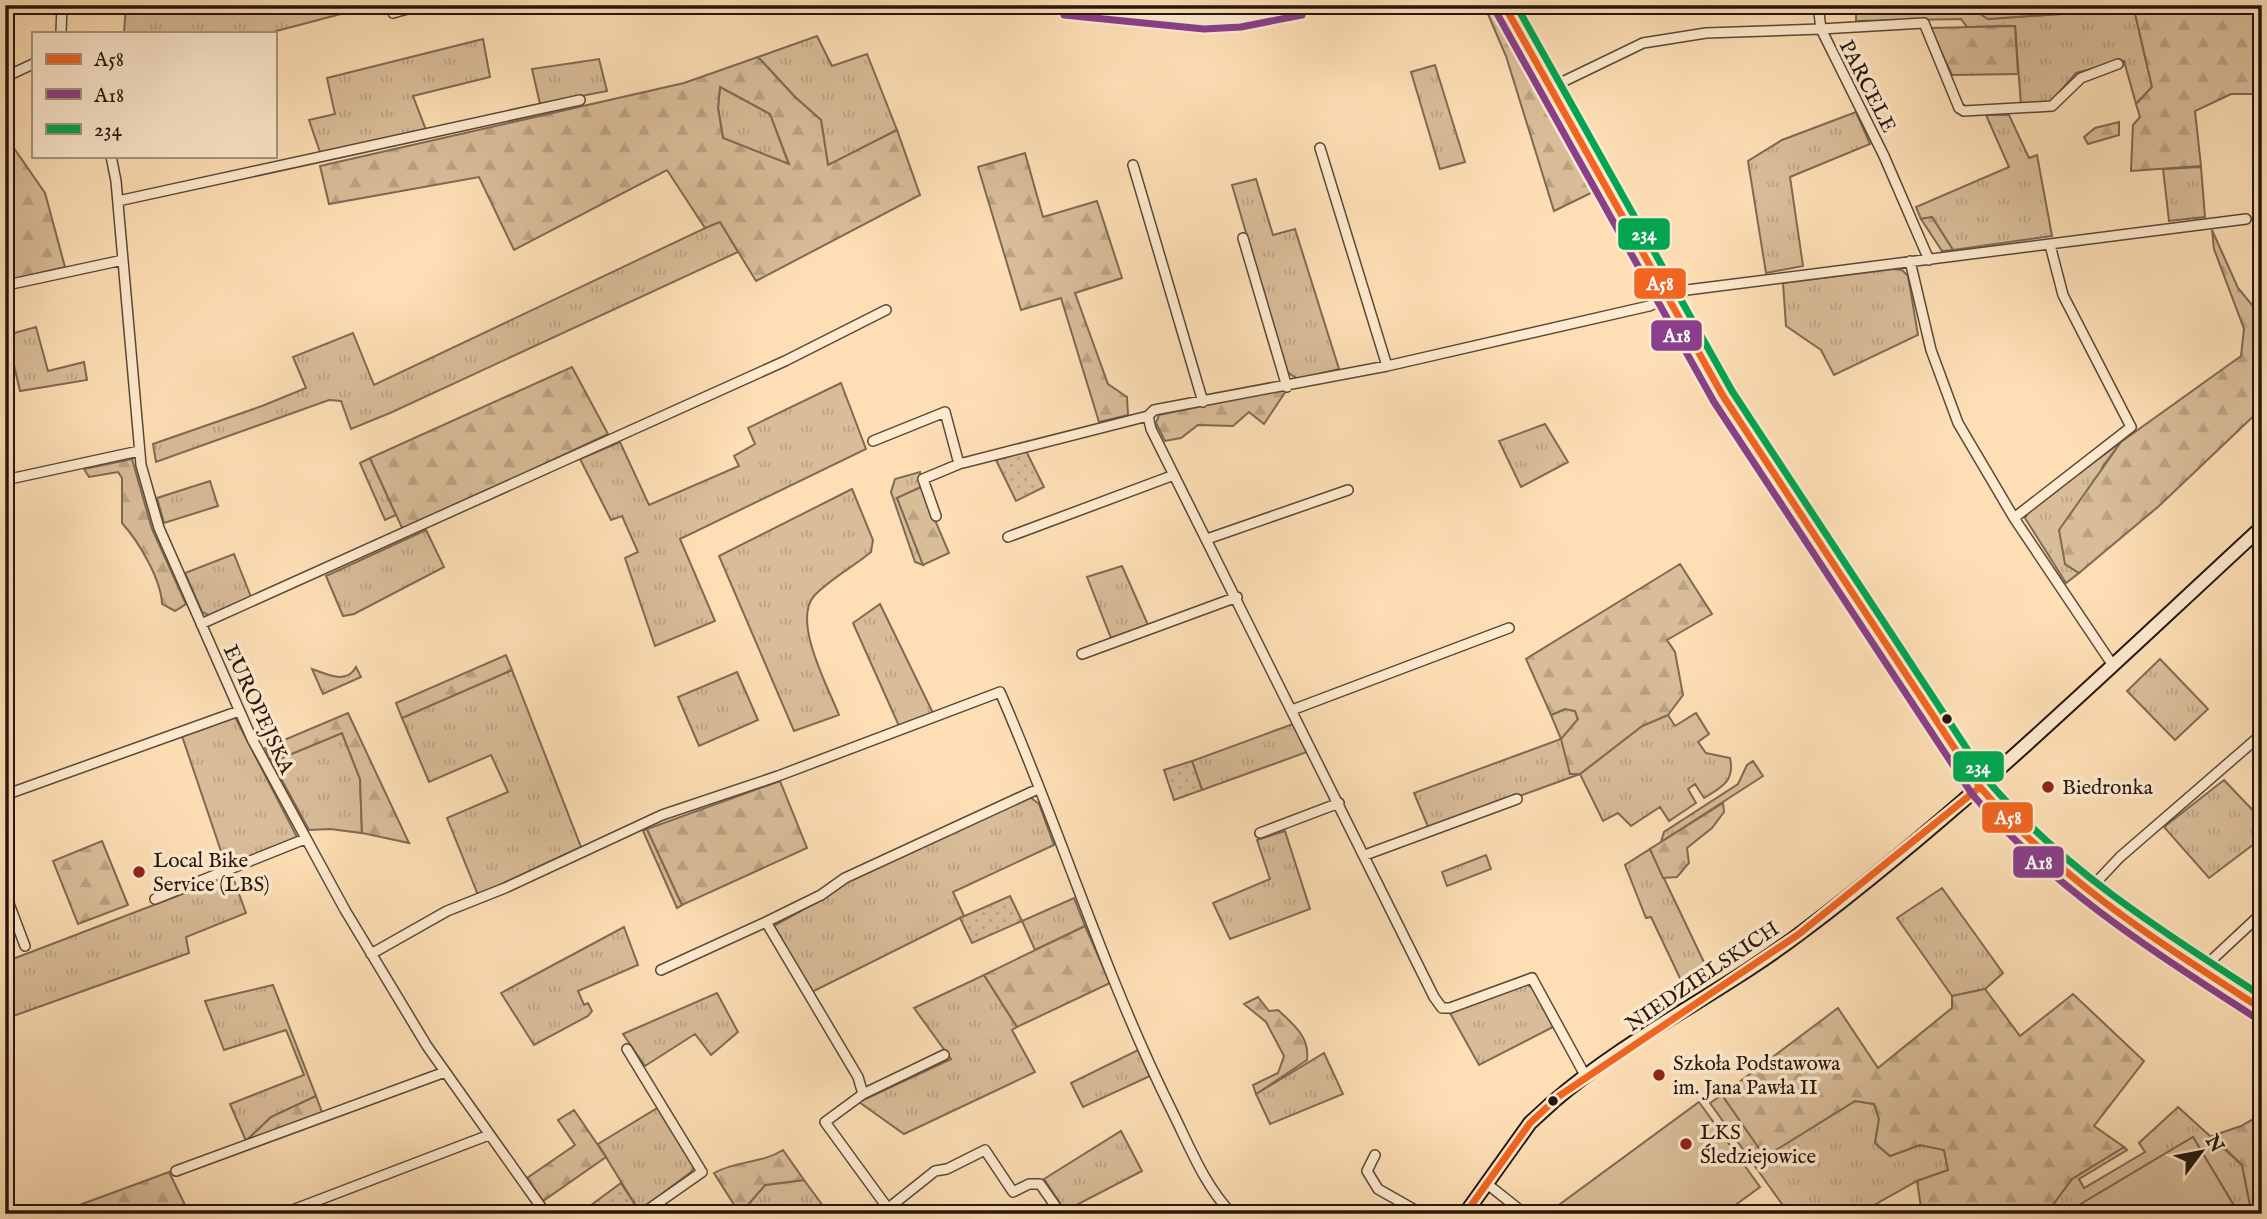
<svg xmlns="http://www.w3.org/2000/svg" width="2267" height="1219" font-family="'IM FELL English',serif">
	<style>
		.grass { fill: url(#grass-tufts); stroke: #7f6a54; stroke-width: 2 }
		.forest { fill: url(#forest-firs); stroke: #7f6a54; stroke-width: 2; fill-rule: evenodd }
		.park { fill: url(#park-dots); stroke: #7f6a54; stroke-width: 2 }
		.pitch { fill: #d9bd99; stroke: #7f6a54; stroke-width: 2 }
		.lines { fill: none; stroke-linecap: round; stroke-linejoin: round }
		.street-casing { stroke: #5b4838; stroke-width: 12 }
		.secondary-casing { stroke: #25160e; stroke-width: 16 }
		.street { stroke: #feeacf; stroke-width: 9 }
		.secondary { stroke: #feeacf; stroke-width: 12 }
		.bus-1-casing { stroke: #feeacf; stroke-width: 12 }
		.bus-2-casing { stroke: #feeacf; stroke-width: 12 }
		.bus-3-casing { stroke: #feeacf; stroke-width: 12 }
		.bus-1 { stroke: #f26522; stroke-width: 7 }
		.bus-2 { stroke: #893f8a; stroke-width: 7 }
		.bus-3 { stroke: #00a651; stroke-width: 7 }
		.bus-dot { fill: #25160e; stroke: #feeacf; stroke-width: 2.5 }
		.poi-dot { fill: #8f2418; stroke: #feeacf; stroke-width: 2.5 }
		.labels { text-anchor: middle; stroke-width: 7; stroke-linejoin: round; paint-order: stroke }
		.street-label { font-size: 21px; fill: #25160e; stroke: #feeacf }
		.poi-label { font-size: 21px; fill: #25160e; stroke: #feeacf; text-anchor: start }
		.line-badge { stroke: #feeacf; stroke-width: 2.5 }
		.badge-label { font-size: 19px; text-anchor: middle; font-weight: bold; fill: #fff }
	</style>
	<defs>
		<pattern id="grass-tufts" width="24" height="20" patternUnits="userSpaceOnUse" patternTransform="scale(1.75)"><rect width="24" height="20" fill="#d9bd99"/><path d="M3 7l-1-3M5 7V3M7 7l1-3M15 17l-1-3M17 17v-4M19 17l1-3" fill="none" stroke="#baa283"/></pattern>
		<pattern id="forest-firs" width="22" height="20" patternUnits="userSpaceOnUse" patternTransform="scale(1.75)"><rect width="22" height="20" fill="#d9bd99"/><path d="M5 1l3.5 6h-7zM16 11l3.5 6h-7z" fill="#baa283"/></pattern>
		<pattern id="park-dots" width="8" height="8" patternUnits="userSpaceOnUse" patternTransform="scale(1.75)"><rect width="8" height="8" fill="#d9bd99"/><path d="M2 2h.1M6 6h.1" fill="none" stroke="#baa283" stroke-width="1.8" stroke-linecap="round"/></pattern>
	</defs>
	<rect width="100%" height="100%" fill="#fedfb5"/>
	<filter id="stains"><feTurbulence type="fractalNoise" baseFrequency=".00286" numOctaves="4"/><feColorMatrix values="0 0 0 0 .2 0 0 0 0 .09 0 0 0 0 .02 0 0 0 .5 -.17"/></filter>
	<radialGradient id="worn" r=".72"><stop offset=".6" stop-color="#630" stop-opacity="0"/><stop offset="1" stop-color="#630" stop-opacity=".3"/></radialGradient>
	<path class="grass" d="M126,5H375L269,33H124Z
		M1856,5H1967L1988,19L2134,9L2152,87L2136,104L2124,61L2076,73L2050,103L2021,105L2015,26L1967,27L1961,19L1856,21Z
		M817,36L832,66L867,54L897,130L828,166L821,120L795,97L758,57Z
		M483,39L490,77L413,96L426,130L321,155L309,120L335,114L327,78Z
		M599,59L607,91L540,104L532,69Z
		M1435,65L1465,162L1440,169L1411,72Z
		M720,86L770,114L789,165L723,138L718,108Z
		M1856,112L1870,144L1790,177L1803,266L1766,273L1748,161L1782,140Z
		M1986,115H2009L2029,158L2037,155L2052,236L1953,250L1932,217L1921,219L1916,207L2009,167Z
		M2201,167L2205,217L2169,221L2163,169Z
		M1256,179L1273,235L1295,229L1339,369L1298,379L1287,372L1232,185Z
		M720,221L738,252L390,413L351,429L341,401L329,400L156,462L153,444L262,406L306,388L293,357L353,333L374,385Z
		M1893,269L1902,270L1908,276L1918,335L1834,375L1821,350L1786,326L1783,283Z
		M36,327L48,371L84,362L87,380L20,391L10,348L5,349V329L7,335Z
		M841,383L866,449L680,539L715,621L655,646L625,558L638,552L622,516L611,520L580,459L620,442L649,505L739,466L734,456L755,444L748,428Z
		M1545,424L1568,462L1521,487L1499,441Z
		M2121,442L2103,466L2065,564L2079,573L2066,583L2025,518L2030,510Z
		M370,458L396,515L385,520L360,463Z
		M920,472L921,487L897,498L923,565L915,562L891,492L895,479Z
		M210,481L218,506L164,523L157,498Z
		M852,489L873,540L871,552C853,567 830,579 814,596C792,621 828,687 839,715L794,731L719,556Z
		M426,530L444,567L354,614L343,616L326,576Z
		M234,554L251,597L210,616L202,612L185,573Z
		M1122,566L1148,625L1111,638L1087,577Z
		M880,604L933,713L899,726L853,623Z
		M2160,659L2208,709L2175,740L2127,691Z
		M356,667L361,677L323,694L312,669C327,674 346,685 356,667Z
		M512,670L581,847L478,895L447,818L508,792L491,755L429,782L402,718Z
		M737,672L758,720L699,746L678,697Z
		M1566,709L1575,711L1578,720L1571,732L1570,774H1580L1642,726L1668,715L1675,726L1696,713L1709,734L1698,742L1706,753L1730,758C1735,781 1722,787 1704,798L1695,784L1688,789L1696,803L1669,821L1660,807L1631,826L1618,813L1603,821L1580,774L1429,829L1414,793L1561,739L1551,715Z
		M235,717L297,837L296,840L227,869L182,736Z
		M1293,724L1307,752L1202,790L1192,761Z
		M342,733L360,779L362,833L330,829L309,830L272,762Z
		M1753,761L1763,776L1661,842L1664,832L1738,784L1747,765Z
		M2224,780L2262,820V838L2209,878L2164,827Z
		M1030,797L1039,804L1054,845L953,892L964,916L812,992L774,926L826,897L843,884Z
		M647,829L682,905L677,908L643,831Z
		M1285,831L1310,909L1230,939L1213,903L1270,879L1257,840Z
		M1650,849L1712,979L1688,995L1651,917L1646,918L1625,865Z
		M1486,855L1491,869L1447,886L1442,872Z
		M232,875L246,913L186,937L189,953L5,1019V962Z
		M1942,888L2003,973L1985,989L1952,996L1897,918Z
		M1074,898L1085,926L1035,950L1022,921Z
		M624,927L638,965L578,991L584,1005L588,1003L592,1011L588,1016L534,1045L501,993Z
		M984,975L1017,1027L1012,1030L1035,1072L904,1134L859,1102L951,1059L914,1008Z
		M1525,983L1535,990L1553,1027L1479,1065L1450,1013Z
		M273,985L316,1096L271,1117L246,1141L230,1104L304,1075L286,1030L224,1050L205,1001Z
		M717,993L738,1032L711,1055L695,1034L645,1066L623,1034Z
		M1138,1050L1150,1076L1083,1107L1071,1083Z
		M1324,1053L1343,1094L1270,1124L1256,1094Z
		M1722,1095L1765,1156L1855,1101L1874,1104L1879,1119L1875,1143L1890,1156L1920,1145L1944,1149L1949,1170L1917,1181L1858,1214H1789L1710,1103Z
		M659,1107L694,1167L691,1172L639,1211L598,1144Z
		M2178,1107L2242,1165L2250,1205L2262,1214H2239L2193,1137L2064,1214H2046L2072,1179L2124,1147L2127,1150L2079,1179L2084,1188L2145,1152L2139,1143Z
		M1121,1131L1142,1171L1065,1211L1044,1179Z
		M804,1180L829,1214H740L765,1185Z"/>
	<path class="forest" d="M1484,5H1489L1522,57L1595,191L1554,211L1506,56Z
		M1967,5H2262V94H2231L2195,111L2201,166L2131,171L2133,125L2140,117L2136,104L2152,87L2134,9L1988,19Z
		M2015,26L2018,74L1952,75L1930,28Z
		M758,57L795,97L821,120L828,165L897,130L920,195L756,281L720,222L705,228L667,170L514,250L479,177L329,204L320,166L684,83ZM720,87L770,114L789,164L723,138L718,108Z
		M2119,122V135L2088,144L2084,137L2095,128Z
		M9,141L45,193L65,267L5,281V196L8,193Z
		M1025,153L1043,217L1097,201L1122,278L1075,293L1108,384L1127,397L1128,415L1099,422L1061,298L1021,310L978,167Z
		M1932,217L1953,250L1942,251L1921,219Z
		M2212,230L2238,288L2262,317V408L2159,506L2079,573L2065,564L2059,530L2121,442L2241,356L2244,329L2214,249Z
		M572,367L608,434L403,530L370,458Z
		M1288,388L1264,424L1249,412L1233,426L1198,425L1181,438L1165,441L1156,423L1159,415Z
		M132,459L152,529L186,604L175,611L162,604C161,579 139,542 122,523V478L118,472L89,477L84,469Z
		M921,487L949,553L923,565L897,498Z
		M1680,564L1712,614L1667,640L1675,652L1683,695L1668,715L1642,726L1580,774H1570L1561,739L1578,719L1575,711L1565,709L1551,715L1526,659Z
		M506,655L512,670L402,718L396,703Z
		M348,713L409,843L362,833L360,779L342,733L272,762L265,748Z
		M780,781L807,848L682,905L647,829Z
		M1723,803L1724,812L1712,828L1687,848L1689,863L1677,877L1663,878L1650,849Z
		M102,841L128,905L78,924L53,861Z
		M1085,926L1110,983L1017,1027L984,975Z
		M1985,989L2020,1036L2073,994L2144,1061L2094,1126L2124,1147L2072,1179L2046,1214H1922L1917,1181L1948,1170L1944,1150L1920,1145L1890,1156L1875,1143L1879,1119L1874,1104L1855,1101L1765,1157L1722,1095L1838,1008L1878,1068L1952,1008V996Z
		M1258,997L1269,1011L1278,1010C1294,1025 1310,1037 1307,1060L1256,1094L1253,1085L1278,1073L1284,1056L1266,1022L1244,1004Z
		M316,1096L323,1115L246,1141L271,1117Z
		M574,1110L606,1157L543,1201L527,1178L575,1145L558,1120Z
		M2262,1114V1213L2250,1205L2242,1165L2212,1136L2241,1126Z
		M783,1150L804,1180L765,1185L740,1214L714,1173C737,1160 761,1164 783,1150Z
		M169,1172L185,1205L162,1214H55Z"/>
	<path class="park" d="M1026,451L1044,487L1016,501L996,460Z
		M1192,761L1202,790L1174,800L1164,770Z
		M1010,896L1022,921L972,943L960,918Z
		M621,1183L639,1211L635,1214H579Z"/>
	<path class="pitch" d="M1699,1102L1760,1187L1723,1214H1555L1552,1210Z
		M2193,1137L2239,1214H2064Z"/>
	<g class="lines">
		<defs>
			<path id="street" d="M1818,5L1821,29L1924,23L1959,108L1964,111L2052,106L2081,78L2118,64
				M393,13L422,5
				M61,33L62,5
				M5,77L33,64
				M1552,87L1643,43L1706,33L1821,29L1884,156L1929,260
				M1320,148L1387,366
				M111,156L116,181L141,465L159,528L252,739L345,910L427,1046L546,1214
				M1133,165L1203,402
				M118,201L580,100
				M1243,238L1287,387
				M1910,261L1931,350L1958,423L2014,518L2112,664
				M7,285L123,260
				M873,441L945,412L959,464
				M5,480L139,451
				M936,516L923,479L959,464L1148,416
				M2014,518L2131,427L2063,295L2050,245
				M1008,537L1174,475
				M1207,539L1348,490
				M201,624L785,361L886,310
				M1082,654L1237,597
				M1292,710L1509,628
				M5,795L239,711
				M1260,833L1339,803
				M1365,855L1517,799
				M2088,891L2120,857L2262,734
				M5,893L25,946
				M155,899L305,839
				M766,922L821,895L845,878L1038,789
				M371,954L447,911L505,888L662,815L778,776L1000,692C1060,829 1104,974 1171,1109C1189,1145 1204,1185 1232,1214
				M2202,969L2262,913
				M661,970L766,922L858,1077L863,1094L825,1122L892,1214
				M627,1049L702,1172L642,1214
				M1586,1077L1532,978L1450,1008H1442L1434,997L1151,429L1148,416L1154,410L1387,366L1649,306L1687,290L2246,219
				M863,1094L944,1055
				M1375,1155L1367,1171L1378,1189L1422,1214
				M176,1171L445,1072
				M1486,1183L1525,1214
				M282,1214L489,1135
				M881,1214L935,1171L947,1169L985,1150L1013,1192L1029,1184H1040L1061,1214"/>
			<path id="secondary" d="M1065,5L1204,19L1239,17L1300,5
				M1504,5L1723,396L1980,787C2053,882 2163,944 2262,1009
				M1465,1214L1530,1123L1553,1102C1629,1036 1722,993 1802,932C1965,809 2112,665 2262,527"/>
		</defs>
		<use href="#street" class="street-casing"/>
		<use href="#secondary" class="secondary-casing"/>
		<use href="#street" class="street"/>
		<use href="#secondary" class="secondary"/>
		<defs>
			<path id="bus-1" d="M1504,5L1723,396L1980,787C2059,880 2160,943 2262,1009
				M1465,1214L1530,1123L1559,1096L1799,934L1980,787"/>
			<path id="bus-2" d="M1495,10L1714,402L1972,794C2052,888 2153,951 2256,1018
				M1064,15L1204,29L1241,27L1302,15"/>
			<path id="bus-3" d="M1516,5L1732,391L1988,781C2065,871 2163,932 2262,996"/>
		</defs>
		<use href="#bus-1" class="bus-1-casing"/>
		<use href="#bus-2" class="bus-2-casing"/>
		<use href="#bus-3" class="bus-3-casing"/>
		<use href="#bus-1" class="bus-1"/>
		<use href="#bus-2" class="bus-2"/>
		<use href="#bus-3" class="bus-3"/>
	</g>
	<g class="bus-dot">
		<circle cx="1947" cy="719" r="6"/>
		<circle cx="1553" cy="1101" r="6"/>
	</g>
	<g class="poi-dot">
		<circle cx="2048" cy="787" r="7"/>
		<circle cx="139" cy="872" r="7"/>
		<circle cx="1659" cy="1075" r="7"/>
		<circle cx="1686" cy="1144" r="7"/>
	</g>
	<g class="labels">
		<g class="street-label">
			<text transform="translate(1868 86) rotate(63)" y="7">PARCELE</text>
			<text transform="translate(259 709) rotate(65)" y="7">EUROPEJSKA</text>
			<text transform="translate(1702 976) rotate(-34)" y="7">NIEDZIELSKICH</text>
		</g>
		<g class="poi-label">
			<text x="2062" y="794">Biedronka</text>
			<text x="153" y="867">Local Bike<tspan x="153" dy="24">Service (LBS)</tspan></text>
			<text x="1673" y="1070">Szkoła Podstawowa<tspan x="1673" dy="24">im. Jana Pawła II</tspan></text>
			<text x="1700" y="1139">LKS<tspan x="1700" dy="24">Śledziejowice</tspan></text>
		</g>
	</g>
	<g class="line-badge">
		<rect x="1617" y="217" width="54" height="34" rx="7" fill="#00a651"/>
		<rect x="1633" y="267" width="54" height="33" rx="7" fill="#f26522"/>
		<rect x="1650" y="319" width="53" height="33" rx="7" fill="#893f8a"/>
		<rect x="1952" y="750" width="53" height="33" rx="7" fill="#00a651"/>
		<rect x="1981" y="801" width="53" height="33" rx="7" fill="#f26522"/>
		<rect x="2012" y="845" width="53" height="34" rx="7" fill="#893f8a"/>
	</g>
	<g class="badge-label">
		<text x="1644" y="240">234</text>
		<text x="1660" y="290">A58</text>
		<text x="1677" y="342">A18</text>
		<text x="1978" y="773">234</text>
		<text x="2008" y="824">A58</text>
		<text x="2039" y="869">A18</text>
	</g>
	<rect width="2267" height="1219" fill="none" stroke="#fedfb5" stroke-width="28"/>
	<rect x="7" y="7" width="2253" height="1205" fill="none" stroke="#25160e" stroke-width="3.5"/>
	<rect x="14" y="14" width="2239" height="1191" fill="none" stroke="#25160e" stroke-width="2"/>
	<rect x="32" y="32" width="245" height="126" fill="#feeacf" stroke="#a79582" stroke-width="2"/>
	<rect x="46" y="54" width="35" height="10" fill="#f26522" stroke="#a79582" stroke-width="2"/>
	<text x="94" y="66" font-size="21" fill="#25160e">A58</text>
	<rect x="46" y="89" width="35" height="10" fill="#893f8a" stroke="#a79582" stroke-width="2"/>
	<text x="94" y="102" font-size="21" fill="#25160e">A18</text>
	<rect x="46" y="124" width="35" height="10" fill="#00a651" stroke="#a79582" stroke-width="2"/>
	<text x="94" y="136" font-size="21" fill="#25160e">234</text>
	<g transform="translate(2201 1152) rotate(58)" stroke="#feeacf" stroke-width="5" paint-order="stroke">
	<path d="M0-5L12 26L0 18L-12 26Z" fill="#25160e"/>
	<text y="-10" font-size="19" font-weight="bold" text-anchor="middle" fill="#25160e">N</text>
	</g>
	<rect width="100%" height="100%" filter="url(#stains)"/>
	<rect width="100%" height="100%" fill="url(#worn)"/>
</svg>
